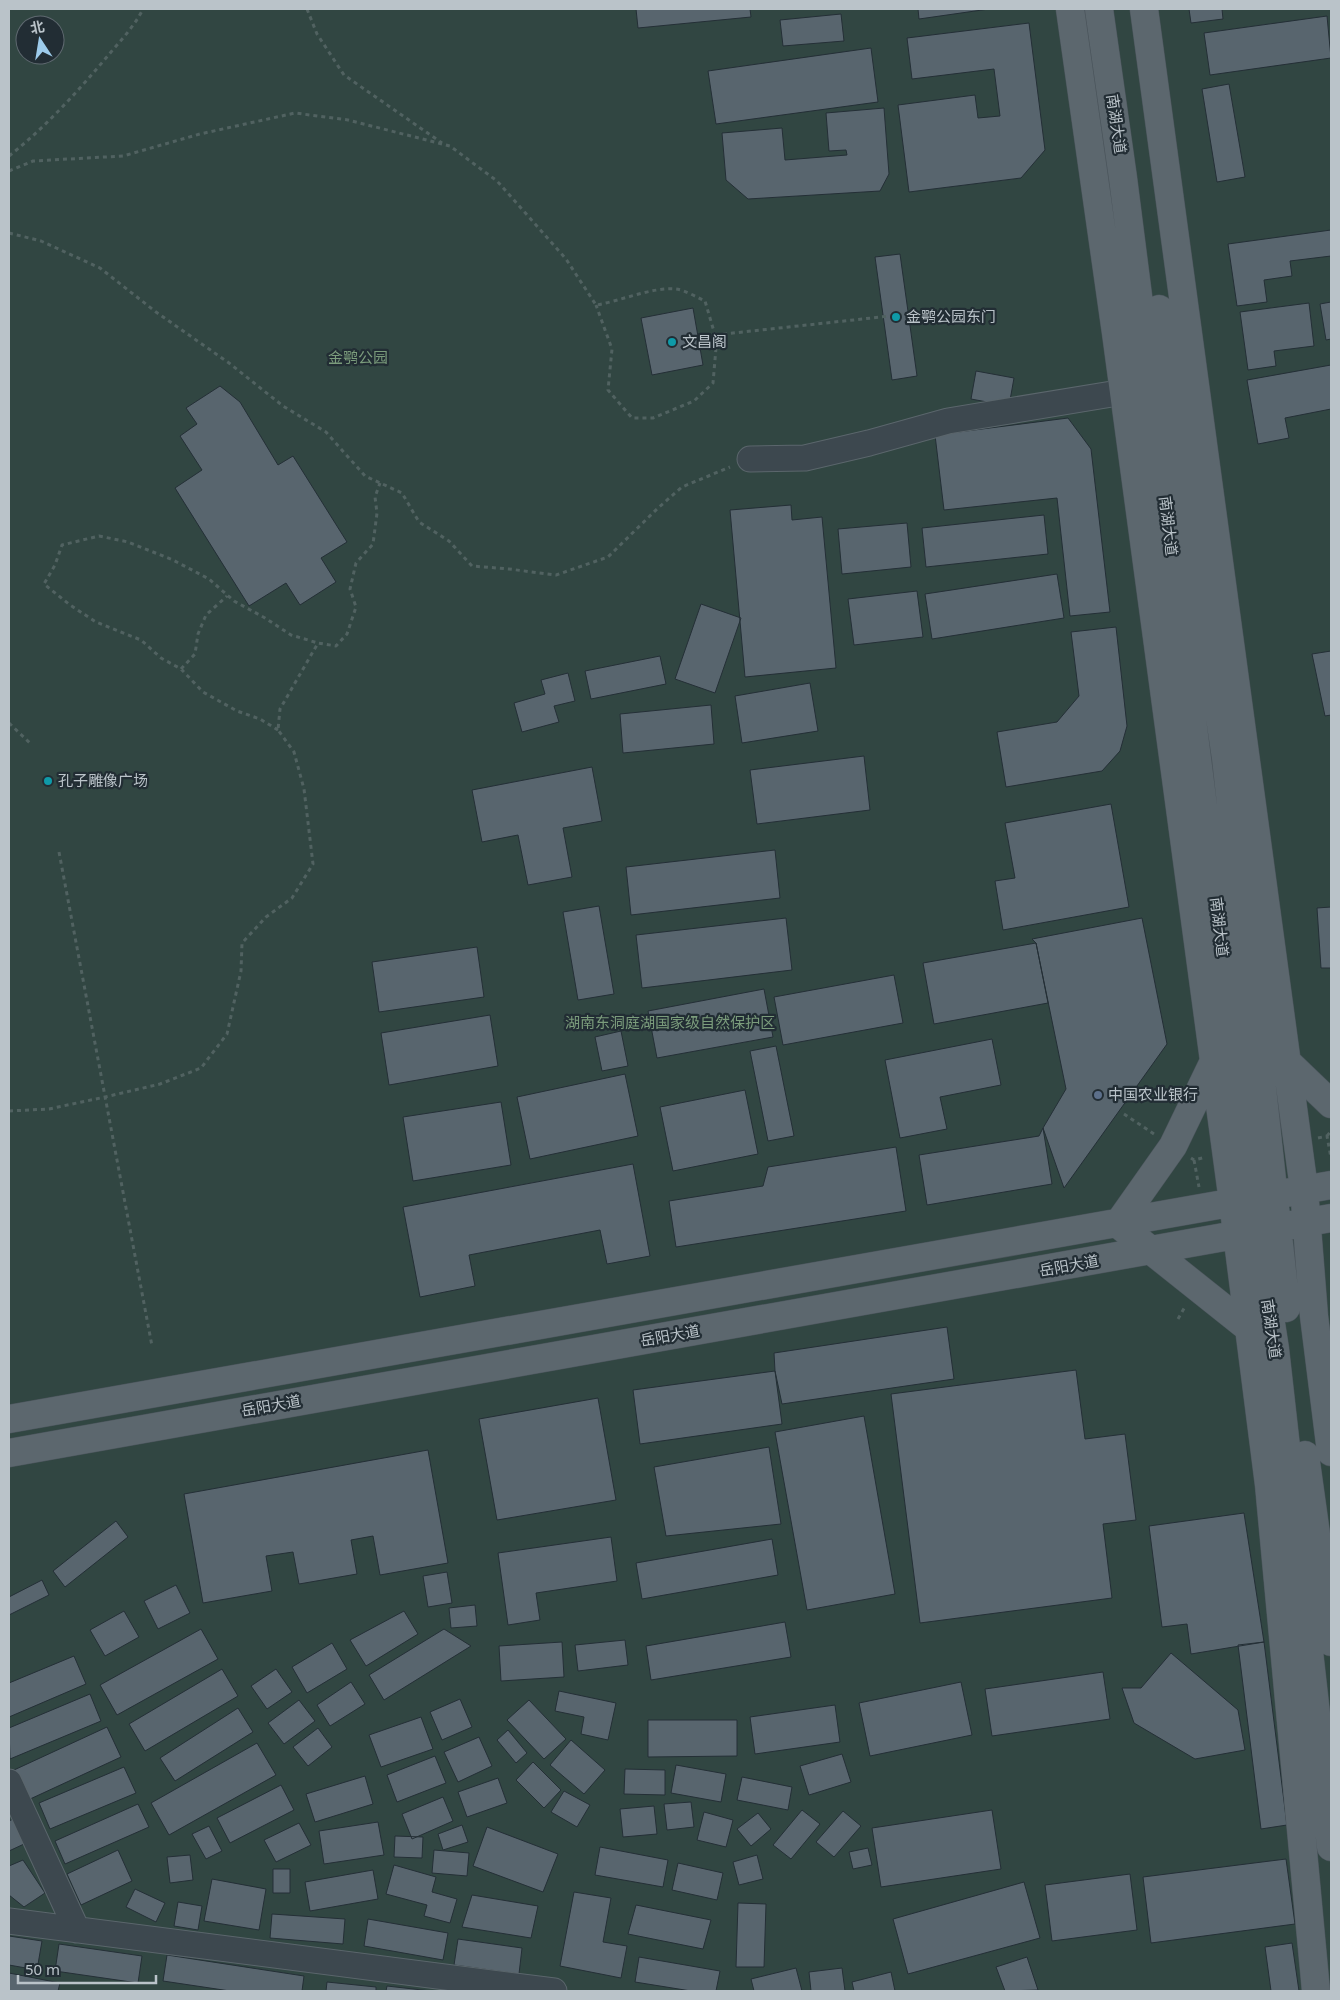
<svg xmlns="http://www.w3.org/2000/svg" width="1340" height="2000" font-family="'Noto Sans','Noto Sans SC',sans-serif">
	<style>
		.green { fill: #314642; fill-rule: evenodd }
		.building { fill: #58656e; stroke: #242f36 }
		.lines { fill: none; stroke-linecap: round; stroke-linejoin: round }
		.minor-casing { stroke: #5b666c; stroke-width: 27 }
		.major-casing { stroke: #4a545b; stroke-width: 29 }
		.path { stroke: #516261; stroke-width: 3; stroke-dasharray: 4 4; stroke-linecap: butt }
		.minor { stroke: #3d484f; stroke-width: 25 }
		.major { stroke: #5c676e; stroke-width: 28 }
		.culture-dot { fill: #0f9aa8; stroke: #222d34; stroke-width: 2 }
		.service-dot { fill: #5c6f8a; stroke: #222d34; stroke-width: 2 }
		.labels { text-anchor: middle; stroke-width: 4.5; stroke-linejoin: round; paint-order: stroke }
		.street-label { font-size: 15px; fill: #bac3c9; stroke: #222d34 }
		.poi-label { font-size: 15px; fill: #bac3c9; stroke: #222d34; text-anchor: start }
		.park-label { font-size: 15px; fill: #7b9c7c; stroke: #222d34 }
	</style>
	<rect width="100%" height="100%" fill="#2a373e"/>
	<path class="green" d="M9,9H1331V1991H9ZM25,25H55V55H25Z"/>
	<path class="building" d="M636,9H750L751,17L638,28Z
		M918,9H989L919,19Z
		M1189,9H1222L1223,19L1191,23Z
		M841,14L844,41L783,46L780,20Z
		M1327,16L1331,58L1210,75L1204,33Z
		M1029,23L1045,150L1021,178L909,192L898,105L975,95L978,118L1000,116L994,69L912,79L907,38Z
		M871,48L878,102L716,124L708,71Z
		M1229,84L1245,177L1217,182L1202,89Z
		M884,108L889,174L880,191L748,199L726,180L722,133L782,128L785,160L847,155L846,150L829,151L826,113Z
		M1331,230V256L1290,261L1292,276L1264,280L1267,302L1237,306L1228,244Z
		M900,254L917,376L892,380L875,257Z
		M1331,302V339L1326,340L1320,304Z
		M1309,303L1314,346L1274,351L1276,366L1248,370L1240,312Z
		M693,308L703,365L652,375L641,318Z
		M1331,365V409L1285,418L1289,438L1258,444L1247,380Z
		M976,371L1014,378L1009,406L971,399Z
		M220,386L240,402L278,465L293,456L347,542L321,558L336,582L300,605L286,583L249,606L175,488L202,470L180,436L197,424L186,408Z
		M1068,418L1091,449L1110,612L1070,616L1057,498L944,510L935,435Z
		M791,505L792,520L822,517L836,668L745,677L730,510Z
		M1044,515L1048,554L926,567L922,528Z
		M907,523L911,567L842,574L838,529Z
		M1057,574L1064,618L932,639L925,594Z
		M917,591L923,637L854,645L848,599Z
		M701,604L741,618L715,693L675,679Z
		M1116,627L1127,726L1120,751L1102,771L1006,787L997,732L1057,722L1079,696L1071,632Z
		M1331,651V715L1325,716L1312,654Z
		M660,656L666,684L591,699L585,671Z
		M568,673L575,701L554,706L559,722L522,732L514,703L545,694L541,680Z
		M810,683L818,731L742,743L735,696Z
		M711,705L714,744L623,753L620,714Z
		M864,756L870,810L757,824L750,770Z
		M592,767L602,821L563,828L572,877L528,885L518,835L482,842L472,790Z
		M1111,804L1129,907L1003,930L995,881L1015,878L1005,823Z
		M775,850L780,898L631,915L626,867Z
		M599,906L614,994L578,1000L563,912Z
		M1331,907V968H1321L1317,908Z
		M786,918L792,970L642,988L636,935Z
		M1142,918L1167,1044L1064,1188L1043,1128L1066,1089L1036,943L1032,939Z
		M1036,943L1048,1003L934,1024L923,963Z
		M477,947L484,997L379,1012L372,962Z
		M894,975L903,1023L783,1045L774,997Z
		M764,989L773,1037L657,1058L648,1011Z
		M490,1015L498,1066L389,1085L381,1033Z
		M621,1031L628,1066L602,1071L595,1037Z
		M992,1039L1001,1085L940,1097L947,1129L900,1138L885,1060Z
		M776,1046L794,1136L768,1141L750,1051Z
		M625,1074L638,1136L530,1159L517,1097Z
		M745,1090L758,1154L673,1171L660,1107Z
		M501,1102L511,1165L413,1181L403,1117Z
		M1043,1128L1052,1184L927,1205L919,1155L1039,1136Z
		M896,1147L906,1211L676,1247L669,1201L763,1186L768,1167Z
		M633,1164L650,1256L607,1264L600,1230L469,1255L475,1286L420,1297L403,1207Z
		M947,1327L954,1379L782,1404L775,1371L774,1353Z
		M1076,1370L1085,1439L1125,1434L1136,1520L1103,1524L1112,1598L920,1623L891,1394Z
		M775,1371L782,1424L640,1444L633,1390Z
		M598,1398L616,1500L497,1520L479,1419Z
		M864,1416L895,1594L807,1610L775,1432Z
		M769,1447L781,1524L666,1536L654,1467Z
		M428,1450L448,1563L380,1575L373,1536L351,1540L357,1574L299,1584L293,1552L266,1556L272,1591L203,1603L184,1494Z
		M1244,1513L1264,1642L1191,1654L1187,1624L1162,1627L1149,1526Z
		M116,1521L128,1537L65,1587L53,1571Z
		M611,1537L617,1581L536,1593L540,1620L508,1625L498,1553Z
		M772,1539L778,1575L642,1599L636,1563Z
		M447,1572L452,1603L428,1607L423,1576Z
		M42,1580L49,1595L9,1615V1597Z
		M176,1585L190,1613L158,1629L144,1601Z
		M475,1605L477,1626L451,1628L449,1608Z
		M124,1611L139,1637L105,1656L90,1630Z
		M404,1611L418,1634L366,1666L350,1640Z
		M785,1622L791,1657L651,1680L646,1646Z
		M201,1629L218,1659L117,1715L100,1685Z
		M444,1629L471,1646L384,1700L369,1675Z
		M625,1640L628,1665L578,1671L575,1645Z
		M562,1642L564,1677L501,1681L499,1646Z
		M1264,1642L1287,1825L1261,1829L1238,1645Z
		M332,1643L347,1669L307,1693L292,1667Z
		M1171,1653L1238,1710L1245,1750L1195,1759L1134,1723L1122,1688H1141Z
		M74,1656L86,1684L9,1717V1683Z
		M222,1669L238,1696L145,1751L129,1724Z
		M276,1669L292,1692L267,1709L251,1686Z
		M1103,1672L1110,1719L992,1736L985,1689Z
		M351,1682L365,1704L330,1726L317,1705Z
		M961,1682L972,1735L870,1756L859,1703Z
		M559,1691L616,1703L608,1740L581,1734L584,1717L555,1711Z
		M90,1694L101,1721L10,1759L9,1728Z
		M460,1699L472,1727L442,1740L430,1712Z
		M299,1700L315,1721L284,1744L268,1723Z
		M529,1700L566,1739L544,1759L507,1720Z
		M835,1705L840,1742L755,1754L750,1717Z
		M238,1708L253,1732L175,1781L160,1758Z
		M421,1717L433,1749L381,1767L369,1735Z
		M648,1720H737V1756L648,1757Z
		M107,1727L121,1757L28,1800L14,1770Z
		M318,1728L332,1747L308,1766L293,1747Z
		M508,1730L527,1753L516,1763L497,1740Z
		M479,1737L492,1766L458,1782L444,1752Z
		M571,1740L605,1770L584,1794L550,1765Z
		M257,1743L276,1775L169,1835L151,1803Z
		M842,1754L851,1782L809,1795L800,1766Z
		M435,1756L446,1783L397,1802L387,1775Z
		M533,1762L561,1790L544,1808L516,1780Z
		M676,1765L726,1774L721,1802L671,1793Z
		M124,1767L136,1793L50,1829L39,1803Z
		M625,1769L665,1770V1795L624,1794Z
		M365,1776L373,1804L315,1822L306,1794Z
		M742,1777L792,1787L788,1810L737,1800Z
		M498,1778L507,1803L467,1817L458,1792Z
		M281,1785L294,1810L230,1843L217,1818Z
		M564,1791L590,1805L577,1827L551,1812Z
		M443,1797L453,1821L412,1839L402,1814Z
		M691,1802L694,1827L667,1830L664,1804Z
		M138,1804L149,1827L65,1864L55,1841Z
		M654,1806L657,1834L623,1837L620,1809Z
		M802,1810L820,1824L791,1859L773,1845Z
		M992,1810L1001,1869L881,1887L872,1828Z
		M843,1811L861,1826L834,1857L816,1842Z
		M704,1812L733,1820L726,1847L697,1840Z
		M758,1813L771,1829L751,1846L737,1829Z
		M13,1819L24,1844L9,1851V1821Z
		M378,1822L384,1855L324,1864L319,1831Z
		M299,1823L311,1845L276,1862L264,1840Z
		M462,1825L468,1842L443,1850L438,1834Z
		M209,1826L222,1851L206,1859L192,1834Z
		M487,1827L558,1854L543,1892L473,1866Z
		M395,1836L423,1837L422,1858L394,1857Z
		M600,1847L668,1860L663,1887L595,1875Z
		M868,1848L872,1865L853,1869L849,1852Z
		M118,1850L132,1881L81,1905L67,1874Z
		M434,1850L469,1853L467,1876L432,1873Z
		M190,1855L193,1880L170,1883L167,1857Z
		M757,1855L763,1879L739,1885L733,1862Z
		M1286,1859L1295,1924L1151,1943L1143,1877Z
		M23,1860L45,1893L24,1907L9,1895V1866Z
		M678,1863L723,1873L717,1900L672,1890Z
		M394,1865L436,1877L432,1892L457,1899L450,1923L424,1916L427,1905L386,1894Z
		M273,1869H290V1893H273Z
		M373,1870L378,1899L310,1911L305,1882Z
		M1130,1874L1137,1930L1052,1941L1045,1885Z
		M212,1879L266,1889L259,1930L204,1921Z
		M1024,1882L1040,1938L908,1974L893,1919Z
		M135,1889L165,1903L156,1922L126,1907Z
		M574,1892L611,1898L603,1942L627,1946L621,1978L560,1966Z
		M472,1895L538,1906L531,1938L462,1927Z
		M178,1902L202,1906L198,1930L174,1926Z
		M738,1903L766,1904L764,1967H736Z
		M636,1905L711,1920L703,1949L628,1934Z
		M272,1914L345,1919L343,1944L270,1938Z
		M368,1919L448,1933L443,1960L364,1946Z
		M9,1936L42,1941L37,1970L9,1965Z
		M458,1939L522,1948L519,1974L454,1965Z
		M1292,1943L1299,1991H1271L1265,1947Z
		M59,1944L142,1956L138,1983L55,1971Z
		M167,1955L304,1976L302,1991H230L163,1981Z
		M639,1957L720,1971L716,1991H691L635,1982Z
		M1027,1957L1038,1990L1005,1991L996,1967Z
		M796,1968L802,1991H754L751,1979Z
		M842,1968L845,1991H811L809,1972Z
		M891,1972L895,1991H854L852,1982Z
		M9,1973L60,1983L58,1991H9Z
		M327,1982L376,1987V1991H326Z
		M387,1986L431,1991H386Z"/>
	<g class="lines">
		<defs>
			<path id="minor" d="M750,459L805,458L869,443L948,421L1124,392
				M9,1782L77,1930
				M9,1921L554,1991"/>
			<path id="major" d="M1070,9L1116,333L1233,1202L1269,1485L1316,1991
				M1099,9L1123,178L1260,1253L1275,1349L1331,1847
				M1144,9L1304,1189L1314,1316L1331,1452
				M1159,309L1226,758L1286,1308
				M1282,1057L1331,1104
				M1215,1059L1173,1146L1118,1224L1256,1334
				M9,1419L1331,1185
				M9,1453L1331,1218
				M1305,1455L1331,1642"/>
		</defs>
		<use href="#minor" class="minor-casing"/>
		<use href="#major" class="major-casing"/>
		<path class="path" d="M307,9L317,34L344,75L442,143
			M9,156C47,126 80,89 111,52C123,38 135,25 143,9
			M9,171L33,161L123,156L200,134L295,113L348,120L450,146L497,181L566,259L596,305C621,301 651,287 676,289C685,290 696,297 705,301L715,335L716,348L713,383L694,401L653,418H632L608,390L612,349L596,305
			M9,233L41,241L100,268L156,312L229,363L283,406L326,432L365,476L402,493L419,522L449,541L472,566L509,569L556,575L608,557L658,508L682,487L730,467
			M715,335L936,311
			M181,669L195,654L198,634L206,615L227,596
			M9,723L32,745
			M278,730L260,719L237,711L203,692L181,669L161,658L141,640L96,622L70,605L44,584L55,565L62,545L99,536L128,542L173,560L209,579L234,601L265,618L291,635L318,643
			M59,852L152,1346
			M9,1111L49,1109L105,1097L160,1084L201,1068L227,1034L241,971L242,943L266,917L292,898L313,864L304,789L294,752L278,730L280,709L318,643L336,646L347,634L356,607L350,589L356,563L373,544L377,513L375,497L380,483
			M1124,1114L1154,1134
			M1327,1136L1331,1131
			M1318,1138L1327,1136L1331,1158
			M1191,1158L1194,1160L1206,1157
			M1194,1160L1199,1187
			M1178,1319L1186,1305"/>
		<use href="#minor" class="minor"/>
		<use href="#major" class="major"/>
	</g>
	<g class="culture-dot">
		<circle cx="896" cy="317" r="5"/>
		<circle cx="672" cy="342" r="5"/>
		<circle cx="48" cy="781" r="5"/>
	</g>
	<circle class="service-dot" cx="1098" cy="1095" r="5"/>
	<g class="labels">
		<g class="street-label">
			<text transform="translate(1116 124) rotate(82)" y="5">南湖大道</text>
			<text transform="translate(1168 526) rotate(83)" y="5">南湖大道</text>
			<text transform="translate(1219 927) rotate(83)" y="5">南湖大道</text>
			<text transform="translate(1069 1266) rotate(-10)" y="5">岳阳大道</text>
			<text transform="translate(1271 1329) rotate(82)" y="5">南湖大道</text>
			<text transform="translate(670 1336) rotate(-10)" y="5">岳阳大道</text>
			<text transform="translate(271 1406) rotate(-10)" y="5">岳阳大道</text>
		</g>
		<g class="poi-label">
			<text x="906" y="322">金鹗公园东门</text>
			<text x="682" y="347">文昌阁</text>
			<text x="58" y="786">孔子雕像广场</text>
			<text x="1108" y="1100">中国农业银行</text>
		</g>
		<g class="park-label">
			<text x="358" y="363">金鹗公园</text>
			<text x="670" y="1028">湖南东洞庭湖国家级自然保护区</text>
		</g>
	</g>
	<rect width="1340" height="2000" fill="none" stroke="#bac3c9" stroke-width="20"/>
	<g transform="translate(40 40) rotate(348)"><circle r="24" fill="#222d34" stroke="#5f6970"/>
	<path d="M0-4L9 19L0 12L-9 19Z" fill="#9dcbeb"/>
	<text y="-8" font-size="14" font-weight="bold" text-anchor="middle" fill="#bac3c9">北</text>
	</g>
	<path d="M18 1975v8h138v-8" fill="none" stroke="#bac3c9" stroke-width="2.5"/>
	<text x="25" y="1975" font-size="15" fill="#bac3c9" stroke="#222d34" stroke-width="4" paint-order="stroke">50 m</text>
</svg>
